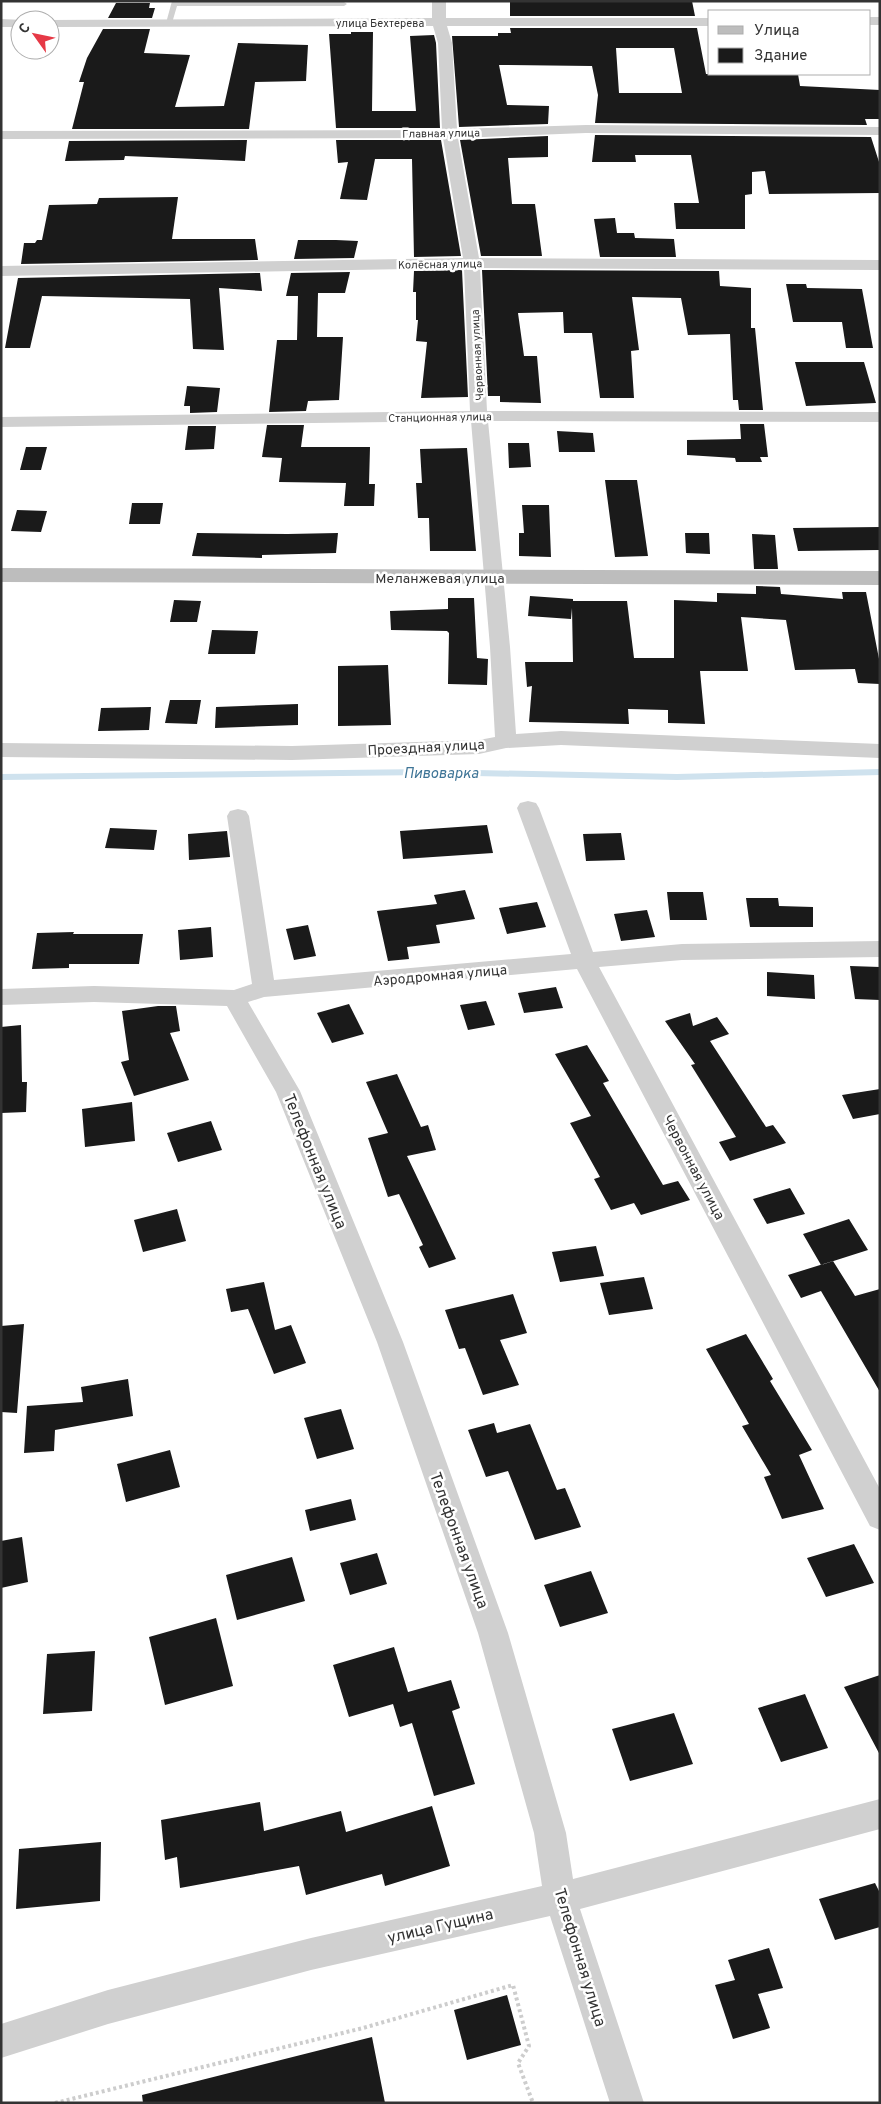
<svg xmlns="http://www.w3.org/2000/svg" width="881" height="2104" font-family="Overpass,sans-serif">
	<style>
		.lines { fill: none; stroke-linecap: round; stroke-linejoin: round }
		.stream { stroke: #cfe2ee; stroke-width: 6 }
		.building { fill: #1a1a1a; fill-rule: evenodd }
		.path { stroke: #cdcdcd; stroke-width: 4; stroke-dasharray: 3 3; stroke-linecap: butt }
		.lane { fill: #d0d0d0; fill-rule: evenodd }
		.street { fill: #d0d0d0; fill-rule: evenodd }
		.secondary { fill: #bdbdbd; fill-rule: evenodd }
		.labels { text-anchor: middle; stroke-width: 5; stroke-linejoin: round; paint-order: stroke }
		.far-street-label { font-size: 11px; fill: #333; stroke: #fff }
		.street-label { font-size: 14px; fill: #333; stroke: #fff }
		.water-label { font-size: 15px; font-style: italic; fill: #3f7597; stroke: #fff }
		.near-street-label { font-size: 16px; fill: #333; stroke: #fff }
	</style>
	<rect width="100%" height="100%" fill="#fff"/>
	<g class="lines">
		<path class="stream" d="M1,777L428,772L677,777L880,772"/>
	</g>
	<path class="building" d="M510,1H692L695,16H510Z
		M116,3H150L149,8H155L152,18H108Z
		M510,28H697L706,74H798L800,86L880,90V119H865L867,125L595,123L598,95L592,66L499,65L507,105L549,106L548,124L459,127L452,36H498V33H511ZM616,48H674L682,93H619Z
		M103,29H150L144,53L190,55L175,107L224,106L238,43L308,45L306,81L255,82L249,129H72L84,82H79L87,58Z
		M351,32H373L372,111H416L410,36L434,35L436,43L440,128H336L329,34H351Z
		M595,135L871,137L880,165V193L769,194L765,171L752,172V194L745,195V229H676L674,203H699L691,155H635L636,162H592Z
		M548,136V157L508,158L512,204H535L542,256H481L460,140Z
		M247,140L245,161L125,156L124,160L65,161L69,141Z
		M336,140H441L461,256L414,257L412,159H375L367,200L340,199L348,162L338,163Z
		M178,197L172,239H255L258,260L21,264L24,243H35L37,240H42L49,205L97,204L99,198Z
		M615,218L617,233H634L635,238L674,239L676,257H600L594,219Z
		M298,240H336L358,241L354,258L294,259Z
		M462,270L468,397L421,398L427,342L416,341L418,320H416V292H413L414,271Z
		M482,270L719,271L720,286L751,288V328H755L763,410H739L738,400H733L730,334L688,335L681,298L632,297L639,350L631,351L634,398H600L592,333H564L563,312L518,313L524,356H537L541,403L500,402V396H488Z
		M350,272L345,293H318L317,337H343L339,400L308,401L306,411L269,412L277,340H297L298,296H286L291,273Z
		M260,273L262,291L219,288L224,350L193,349L190,299L42,296L30,348H5L18,278Z
		M786,284H806L807,288L862,289L873,348H846L842,322H793Z
		M795,362H864L876,403L806,406Z
		M187,386L220,388L217,412L190,413V406H184Z
		M740,424H764L768,457H760L762,462H736L735,458L687,455V440L741,439Z
		M267,425H304L301,447H370L369,484H375L374,506H344L346,483L279,482L282,458L262,457Z
		M188,426H216L214,449L185,450Z
		M557,431L593,433L595,452H559Z
		M508,443H529L531,467L509,468Z
		M26,447H47L41,470H20Z
		M467,448L476,551H430L429,518H418L416,483H422L420,449Z
		M605,480H637L648,556L615,557Z
		M132,503H163L160,524H129Z
		M522,505H549L551,557L519,556V533H524Z
		M17,510L47,511L41,532L11,531Z
		M880,527V550L798,551L793,528Z
		M197,533L288,534L338,533L336,553L262,555V558L192,556Z
		M685,533H709L710,554L686,553Z
		M752,534L775,535L778,569H754Z
		M756,586L780,587L781,594L843,599L842,592H866L880,664V684L858,683L855,669L795,670L786,620L741,617L748,671H700L705,724L668,723V710L628,709L629,724L529,722L532,686L527,687L525,662H573L572,608L571,619L528,616L530,596L573,599V601H627L634,658H674V600L717,602V593L756,594Z
		M448,598H474L477,658L488,659L487,685L448,684L449,633L447,631L391,630L390,611L448,609Z
		M174,600L201,601L197,622H170Z
		M212,630L258,631L255,654H208Z
		M388,665L391,725L338,726V666Z
		M170,700H201L197,724L165,723Z
		M298,704V725L215,728L216,707Z
		M151,707L149,730L98,731L101,708Z
		M487,825L493,853L403,859L400,831Z
		M110,828L157,830L154,850L105,848Z
		M227,831L230,857L189,860L188,834Z
		M621,833L625,860L586,861L583,834Z
		M465,890L475,919L436,925L440,943L407,947L409,959L388,961L377,911L437,904L434,895Z
		M667,892H703L707,920H670Z
		M746,898H778L779,906L813,907V927H750Z
		M537,902L546,927L507,934L499,908Z
		M647,910L655,937L621,941L614,914Z
		M308,925L316,956L294,960L286,929Z
		M211,927L213,957L180,960L178,930Z
		M74,932L73,934H143L139,964H69V968L32,969L37,933Z
		M850,966L880,967V1000L855,999Z
		M767,972L814,975L815,999L767,996Z
		M556,987L563,1008L524,1013L518,993Z
		M486,1001L495,1025L468,1030L460,1005Z
		M349,1004L364,1034L332,1043L317,1013Z
		M158,1006H176L180,1031L170,1033L189,1080L134,1096L121,1062L129,1060L122,1011Z
		M690,1013L693,1026L717,1017L729,1034L710,1041L766,1127L773,1125L786,1143L730,1161L719,1142L736,1137L691,1065L695,1064L665,1021Z
		M21,1025L22,1082H27L26,1112L1,1113V1027Z
		M587,1045L609,1081L603,1083L663,1185L678,1181L690,1200L641,1215L634,1203L611,1210L594,1179L600,1177L570,1123L591,1116L555,1054Z
		M397,1074L421,1127L428,1125L436,1150L407,1156L456,1259L429,1268L419,1247L423,1245L399,1194L388,1197L368,1138L388,1133L366,1082Z
		M880,1089V1114L853,1119L842,1095Z
		M132,1102L135,1141L85,1147L82,1109Z
		M211,1121L222,1150L178,1162L167,1133Z
		M790,1188L805,1214L767,1224L753,1199Z
		M177,1209L186,1241L143,1252L134,1220Z
		M849,1219L868,1250L821,1265L803,1234Z
		M596,1246L604,1276L560,1282L552,1252Z
		M833,1261L855,1296L880,1289V1392L821,1291L801,1298L788,1275Z
		M644,1277L653,1309L609,1315L600,1283Z
		M264,1282L275,1330L291,1325L306,1363L274,1374L248,1309L231,1312L226,1289Z
		M513,1294L527,1333L500,1340L519,1385L483,1395L465,1348L459,1349L445,1310Z
		M24,1324L17,1413L1,1412V1326Z
		M746,1334L773,1379L770,1381L812,1450L799,1455L824,1509L782,1519L764,1477L771,1475L742,1426L749,1424L706,1349Z
		M128,1379L133,1416L55,1430L54,1451L24,1453L27,1406L83,1402L81,1387Z
		M341,1409L354,1449L317,1459L304,1418Z
		M494,1423L497,1433L530,1424L557,1490L565,1488L581,1527L535,1540L508,1471L486,1477L468,1430Z
		M170,1450L180,1487L126,1502L117,1464Z
		M351,1499L356,1520L310,1531L305,1510Z
		M22,1537L28,1582L1,1588V1541Z
		M854,1544L874,1583L826,1597L807,1558Z
		M377,1553L387,1584L350,1595L340,1563Z
		M292,1557L305,1601L237,1620L226,1575Z
		M591,1571L608,1613L560,1627L544,1585Z
		M216,1618L233,1686L165,1705L149,1637Z
		M394,1647L408,1692L451,1680L460,1708L452,1711L475,1784L434,1796L412,1723L400,1727L393,1704L349,1717L333,1665Z
		M95,1651L92,1711L43,1714L47,1654Z
		M880,1675V1755L844,1687Z
		M805,1694L828,1748L781,1762L758,1708Z
		M674,1713L693,1764L630,1781L612,1729Z
		M260,1802L264,1831L341,1811L346,1832L432,1806L450,1866L385,1886L382,1874L306,1895L299,1866L180,1888L177,1857L165,1860L161,1820Z
		M101,1842L100,1901L16,1909L19,1849Z
		M875,1883L880,1893V1927L835,1940L819,1899Z
		M769,1948L783,1988L758,1994L770,2028L733,2039L715,1985L735,1980L728,1960Z
		M507,1995L521,2045L467,2060L454,2010Z
		M372,2037L385,2103H143L142,2095Z"/>
	<g class="lines">
		<path class="path" d="M55,2103L363,2028L513,1985L529,2046L518,2063L533,2103"/>
		<path class="lane" d="M172,1L344,2L347,4L344,6H177L172,23L169,25L166,23Z"/>
		<path class="street" d="M432,1H446V18H710V26H447L452,43L457,129L586,125L880,127V135L586,133L458,138L479,258L880,260V270L480,268L487,411L880,412V422L488,421L510,647L516,734L561,731L880,744V758L561,745L506,748L479,754L292,760L1,757V743L292,746L479,740L495,737L490,647L471,421L1,427V417L470,411L464,268L1,276V266L463,258L443,138L1,139V131L442,130L438,43L433,26L50,27V20H46L432,18Z
			M870,17H880V25H870Z
			M1,19L24,20H20V27H1Z
			M528,801L536,803L539,808L593,952L682,944L880,941V957L682,960L599,967L880,1489V1530L870,1526L577,969L264,997L248,1002L300,1091L403,1342L508,1633L566,1833L573,1879L880,1799V1829L580,1909L644,2103H610L550,1916L311,1970L108,2024L1,2058V2024L108,1990L311,1938L542,1886L534,1833L478,1633L377,1342L276,1092L227,1006L94,1002L1,1005V989L94,986L234,990L252,984L227,816L230,811L238,809L246,811L249,816L274,980L571,954L517,808L520,803Z"/>
		<path class="secondary" d="M1,568L880,571V585L1,582Z"/>
	</g>
	<g class="labels">
		<g class="far-street-label">
			<text x="380" y="27">улица Бехтерева</text>
			<text transform="translate(441 133) rotate(-1)" y="4">Главная улица</text>
			<text transform="translate(440 264) rotate(-1)" y="4">Колёсная улица</text>
			<text transform="translate(477 355) rotate(-93)" y="4">Червонная улица</text>
			<text transform="translate(440 417) rotate(-1)" y="4">Станционная улица</text>
		</g>
		<g class="street-label">
			<text x="440" y="583">Меланжевая улица</text>
			<text transform="translate(426 747) rotate(-3)" y="5">Проездная улица</text>
			<text transform="translate(440 975) rotate(-5)" y="5">Аэродромная улица</text>
			<text transform="translate(694 1167) rotate(62)" y="5">Червонная улица</text>
		</g>
		<g class="water-label">
			<text x="441" y="778">Пивоварка</text>
		</g>
		<g class="near-street-label">
			<text transform="translate(316 1161) rotate(68)" y="6">Телефонная улица</text>
			<text transform="translate(460 1540) rotate(70)" y="6">Телефонная улица</text>
			<text transform="translate(440 1925) rotate(-13)" y="6">улица Гущина</text>
			<text transform="translate(581 1957) rotate(73)" y="6">Телефонная улица</text>
		</g>
	</g>
	<rect width="881" height="2104" fill="none" stroke="#333333" stroke-width="5"/>
	<rect x="708" y="10" width="162" height="65" fill="#ffffff" stroke="#adadad"/>
	<rect x="718" y="26" width="25" height="8" fill="#bdbdbd" stroke="#adadad"/>
	<text x="754" y="35" font-size="15" fill="#333333">Улица</text>
	<rect x="718" y="48" width="25" height="15" fill="#1a1a1a" stroke="#adadad"/>
	<text x="754" y="60" font-size="15" fill="#333333">Здание</text>
	<g transform="translate(35 35) rotate(303)"><circle r="24" fill="#ffffff" stroke="#adadad"/>
	<path d="M0-4L9 19L0 12L-9 19Z" fill="#e63946"/>
	<text y="-8" font-size="14" font-weight="bold" text-anchor="middle" fill="#333333">С</text>
	</g>
</svg>
